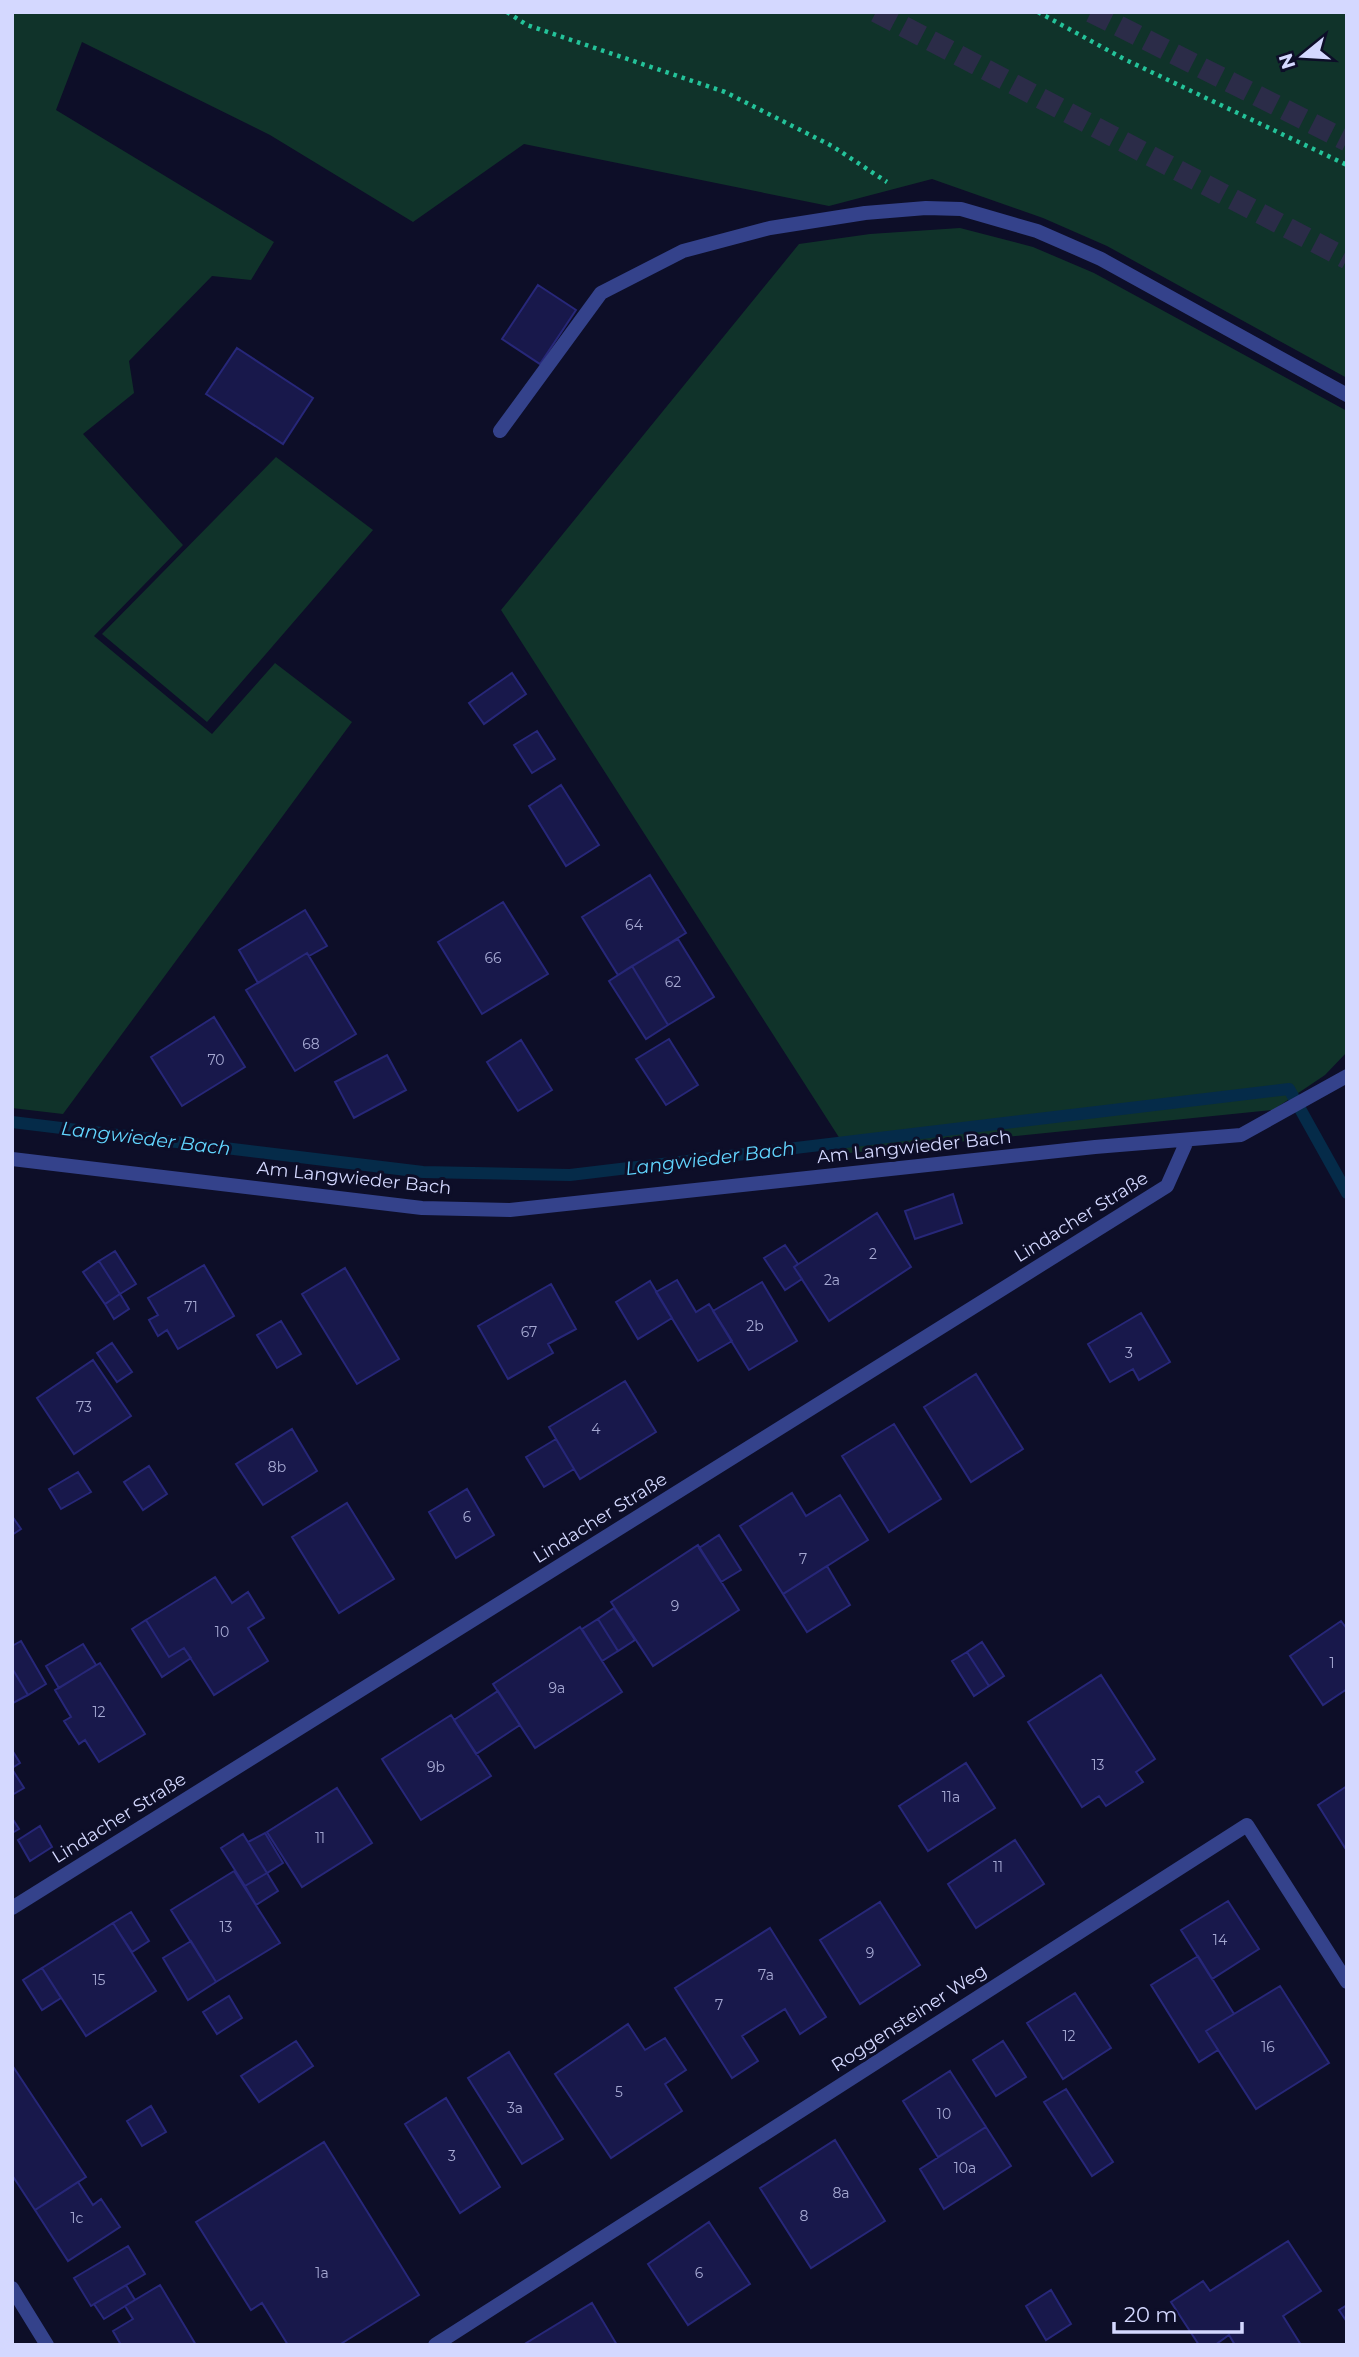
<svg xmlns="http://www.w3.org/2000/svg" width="1359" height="2357" font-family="Montserrat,sans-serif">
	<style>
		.green { fill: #10332a }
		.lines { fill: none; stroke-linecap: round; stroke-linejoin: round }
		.stream { stroke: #052b49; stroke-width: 12 }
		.building { fill: #18184b; stroke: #272779; stroke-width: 2 }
		.highway-tunnel { stroke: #2b2c48; stroke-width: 21; stroke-dasharray: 21 10; stroke-linecap: butt }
		.path { stroke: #24c39a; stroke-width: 4.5; stroke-dasharray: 3.5 5; stroke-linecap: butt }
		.lane { stroke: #34428b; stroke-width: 14 }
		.street { stroke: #34428b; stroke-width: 14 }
		.labels { text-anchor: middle; stroke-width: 6; stroke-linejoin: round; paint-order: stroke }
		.number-label { font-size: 14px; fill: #a5a8d2 }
		.street-label { font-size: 18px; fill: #d4d8ff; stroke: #0d0e28 }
		.water-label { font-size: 19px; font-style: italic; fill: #62d6ff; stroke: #0d0e28 }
	</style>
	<rect width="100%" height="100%" fill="#0d0e28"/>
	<path class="green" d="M12,12H1347V378L1107,246L1043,218L932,179L829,206L524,144L413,222L270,135L82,42L56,110L274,242L251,280L212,276L129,361L134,393L83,434L183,545L94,636L212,734L275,663L352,722L63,1114L12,1108Z
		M960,228L1033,247L1094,273L1347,411V1052L1325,1075L1273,1110L849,1153L501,610L799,244L870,234Z
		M276,457L373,530L207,722L102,634Z"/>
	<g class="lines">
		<path class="stream" d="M12,1122L423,1172L570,1175L1289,1089L1347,1193"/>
	</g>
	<path class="building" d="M538,285L576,310L540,364L502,339Z
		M237,348L313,398L283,444L206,394Z
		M512,673L526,694L484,724L469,703Z
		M537,731L555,759L532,773L514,745Z
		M561,785L599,845L566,866L529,806Z
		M650,875L686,933L618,975L582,917Z
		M503,902L548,974L482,1014L438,942Z
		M305,910L327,946L309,956L307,953L258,983L239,950Z
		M678,939L714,997L668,1025L632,966Z
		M307,953L356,1034L295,1071L246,990Z
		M632,966L668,1025L646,1039L609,981Z
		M214,1017L245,1067L182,1106L151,1057Z
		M669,1039L698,1085L666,1105L636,1059Z
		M521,1040L552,1090L518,1111L487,1062Z
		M387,1055L406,1090L354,1118L335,1082Z
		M953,1194L962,1223L915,1239L905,1211Z
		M877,1213L911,1267L829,1321L794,1267Z
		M785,1245L798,1264L794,1267L802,1279L785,1290L764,1258Z
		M115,1251L136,1284L120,1294L99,1261Z
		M99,1261L120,1294L105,1304L83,1272Z
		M204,1265L234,1316L178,1349L167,1330L158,1336L149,1320L158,1315L148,1298Z
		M345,1268L399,1359L357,1384L302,1294Z
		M677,1280L696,1312L709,1304L732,1341L698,1361L656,1292Z
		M650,1281L672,1318L638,1339L616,1302Z
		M762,1282L797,1341L749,1370L713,1311Z
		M551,1284L576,1329L548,1344L553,1353L508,1379L478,1326Z
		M120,1294L129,1309L114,1319L105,1304Z
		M1141,1313L1170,1362L1139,1380L1133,1369L1110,1382L1088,1344Z
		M281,1321L301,1354L277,1368L257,1335Z
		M112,1343L132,1372L117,1382L97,1353Z
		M93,1360L131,1416L74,1454L37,1398Z
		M976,1374L1023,1449L971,1482L924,1407Z
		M625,1381L656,1432L580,1479L549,1427Z
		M894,1424L941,1499L889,1532L842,1456Z
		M292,1429L317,1471L263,1505L236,1464Z
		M556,1439L574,1469L544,1487L526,1457Z
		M149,1466L167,1494L143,1510L124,1482Z
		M78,1472L91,1492L61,1509L49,1489Z
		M467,1489L494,1535L456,1558L429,1512Z
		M792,1493L806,1516L840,1495L868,1540L783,1594L740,1526Z
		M347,1503L394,1579L339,1613L292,1537Z
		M12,1516L21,1529L12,1535Z
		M719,1535L741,1570L721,1582L699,1548Z
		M698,1545L739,1610L653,1666L611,1602Z
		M827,1566L850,1605L807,1632L783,1594Z
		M215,1577L232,1603L248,1592L264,1618L248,1628L268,1661L214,1695L184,1648L169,1657L146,1620Z
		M614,1608L635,1640L618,1651L598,1619Z
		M598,1619L618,1651L602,1661L582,1629Z
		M146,1620L169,1657L184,1648L191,1658L162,1677L132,1629Z
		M1341,1621L1347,1629V1689L1323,1705L1290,1656Z
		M580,1627L622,1692L535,1748L493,1684Z
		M21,1641L46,1684L28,1695L12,1668V1646Z
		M982,1642L1004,1676L989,1686L967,1652Z
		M83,1644L96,1665L59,1688L46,1666Z
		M967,1652L989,1686L974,1696L952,1661Z
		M100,1663L145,1734L99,1762L85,1740L79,1744L64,1721L71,1717L55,1690Z
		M12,1668L28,1695L13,1703L12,1702Z
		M1101,1675L1155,1759L1136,1772L1143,1782L1106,1806L1099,1796L1082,1807L1028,1722Z
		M498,1691L520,1725L476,1754L454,1720Z
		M451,1715L491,1776L421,1820L382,1759Z
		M12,1750L20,1763L12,1768Z
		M966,1763L995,1808L928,1851L899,1806Z
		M12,1769L24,1788L12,1795Z
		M1347,1786V1851L1318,1805Z
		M337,1788L372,1843L302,1887L267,1832Z
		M12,1818L19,1829L12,1833Z
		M40,1826L52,1847L30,1861L18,1840Z
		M265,1833L283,1863L267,1873L248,1842Z
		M243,1834L267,1873L245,1886L221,1848Z
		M1015,1840L1044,1884L976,1928L948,1884Z
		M234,1871L280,1943L216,1982L171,1910Z
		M267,1873L278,1891L256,1905L245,1886Z
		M1228,1901L1259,1949L1212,1979L1181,1930Z
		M880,1902L920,1965L860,2004L820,1940Z
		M131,1912L149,1941L132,1952L113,1923Z
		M113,1923L156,1991L86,2036L42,1968Z
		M770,1928L826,2017L800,2034L785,2009L742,2036L758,2061L732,2078L675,1988Z
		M191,1941L216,1982L188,2000L163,1958Z
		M1198,1956L1234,2014L1206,2031L1218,2050L1199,2062L1151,1985Z
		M42,1968L61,1998L42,2010L23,1980Z
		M1280,1986L1329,2063L1256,2109L1206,2031Z
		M1075,1993L1111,2048L1063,2079L1027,2023Z
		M229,1996L242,2018L217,2034L203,2012Z
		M628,2024L645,2050L665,2038L686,2070L665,2084L682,2111L611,2158L555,2074Z
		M296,2041L313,2066L259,2102L241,2076Z
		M1003,2041L1026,2077L996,2096L973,2060Z
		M509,2052L563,2139L522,2164L468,2078Z
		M12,2065L86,2177L35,2210L12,2175Z
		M950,2071L986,2127L938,2157L903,2101Z
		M1066,2089L1113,2162L1092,2176L1044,2102Z
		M446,2098L500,2187L460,2213L405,2124Z
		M151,2106L166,2132L142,2146L127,2121Z
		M986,2127L1011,2166L944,2209L920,2169Z
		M835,2140L885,2221L811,2268L760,2188Z
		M324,2142L419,2295L339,2345H288L262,2303L251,2310L196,2222Z
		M78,2182L93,2205L101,2199L120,2227L68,2261L35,2210Z
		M709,2222L750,2284L688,2325L648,2264Z
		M1288,2241L1321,2291L1283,2316L1301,2345H1235L1229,2335L1215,2345H1199L1171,2302L1203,2281L1210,2291Z
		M128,2246L145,2274L91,2306L74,2278Z
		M126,2285L135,2300L104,2319L94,2304Z
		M160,2285L196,2345H121L113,2331L133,2319L125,2306Z
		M1051,2290L1071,2324L1046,2340L1026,2306Z
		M592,2303L617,2345H523Z
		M1347,2305V2322L1339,2310Z"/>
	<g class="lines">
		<path class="highway-tunnel" d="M876,12L1347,259
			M1091,12L1347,141"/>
		<path class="path" d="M507,12L527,25L725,92L832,146L887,182
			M1038,12L1124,59L1347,165"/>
		<path class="lane" d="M500,431L601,293L683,251L770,228L865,213L926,208L961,209L1037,231L1101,259L1347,395"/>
		<path class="street" d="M12,1159L422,1208L510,1210L1095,1147L1241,1135L1347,1076
			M12,1908L1167,1186L1187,1141
			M12,2288L47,2345
			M435,2345L1247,1825L1347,1982"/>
	</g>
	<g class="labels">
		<g class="number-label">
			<text x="634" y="930">64</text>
			<text x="493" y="963">66</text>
			<text x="673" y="987">62</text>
			<text x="311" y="1049">68</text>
			<text x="216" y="1065">70</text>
			<text x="873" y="1259">2</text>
			<text x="832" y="1285">2a</text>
			<text x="191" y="1312">71</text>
			<text x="755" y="1331">2b</text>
			<text x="529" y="1337">67</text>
			<text x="1129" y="1358">3</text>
			<text x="84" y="1412">73</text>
			<text x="596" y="1434">4</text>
			<text x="277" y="1472">8b</text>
			<text x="467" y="1522">6</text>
			<text x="803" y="1564">7</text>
			<text x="675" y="1611">9</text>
			<text x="222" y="1637">10</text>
			<text x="1332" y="1668">1</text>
			<text x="557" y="1693">9a</text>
			<text x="99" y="1717">12</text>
			<text x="1098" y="1770">13</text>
			<text x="436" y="1772">9b</text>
			<text x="951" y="1802">11a</text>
			<text x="320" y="1843">11</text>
			<text x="998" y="1872">11</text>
			<text x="226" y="1932">13</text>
			<text x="1220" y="1945">14</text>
			<text x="870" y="1958">9</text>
			<text x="766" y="1980">7a</text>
			<text x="99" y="1985">15</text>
			<text x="719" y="2010">7</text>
			<text x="1069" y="2041">12</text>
			<text x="1268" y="2052">16</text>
			<text x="619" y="2097">5</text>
			<text x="515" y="2113">3a</text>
			<text x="944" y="2119">10</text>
			<text x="452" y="2161">3</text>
			<text x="965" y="2173">10a</text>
			<text x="841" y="2198">8a</text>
			<text x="804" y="2221">8</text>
			<text x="77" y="2223">1c</text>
			<text x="322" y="2278">1a</text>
			<text x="699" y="2278">6</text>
		</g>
		<g class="street-label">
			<text transform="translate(914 1147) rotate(-6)" y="6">Am Langwieder Bach</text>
			<text transform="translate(354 1178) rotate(6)" y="6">Am Langwieder Bach</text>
			<text transform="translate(1081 1217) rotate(-32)" y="6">Lindacher Straße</text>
			<text transform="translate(600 1518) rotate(-32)" y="6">Lindacher Straße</text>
			<text transform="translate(119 1818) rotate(-32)" y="6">Lindacher Straße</text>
			<text transform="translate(909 2018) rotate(-33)" y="6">Roggensteiner Weg</text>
		</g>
		<g class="water-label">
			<text transform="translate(146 1138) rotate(7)" y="7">Langwieder Bach</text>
			<text transform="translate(710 1158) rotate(-7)" y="7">Langwieder Bach</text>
		</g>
	</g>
	<rect width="1359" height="2357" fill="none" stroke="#d4d8ff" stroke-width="28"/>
	<g transform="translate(1303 56) rotate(252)" stroke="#0d0e28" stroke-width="5" paint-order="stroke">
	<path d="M0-5L12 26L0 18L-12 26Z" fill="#d4d8ff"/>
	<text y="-10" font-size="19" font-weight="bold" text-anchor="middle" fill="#d4d8ff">N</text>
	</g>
	<path d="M1114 2322v10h128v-10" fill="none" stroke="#d4d8ff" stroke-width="3.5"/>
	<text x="1124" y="2322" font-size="21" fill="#d4d8ff" stroke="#0d0e28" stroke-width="5" paint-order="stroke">20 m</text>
</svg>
